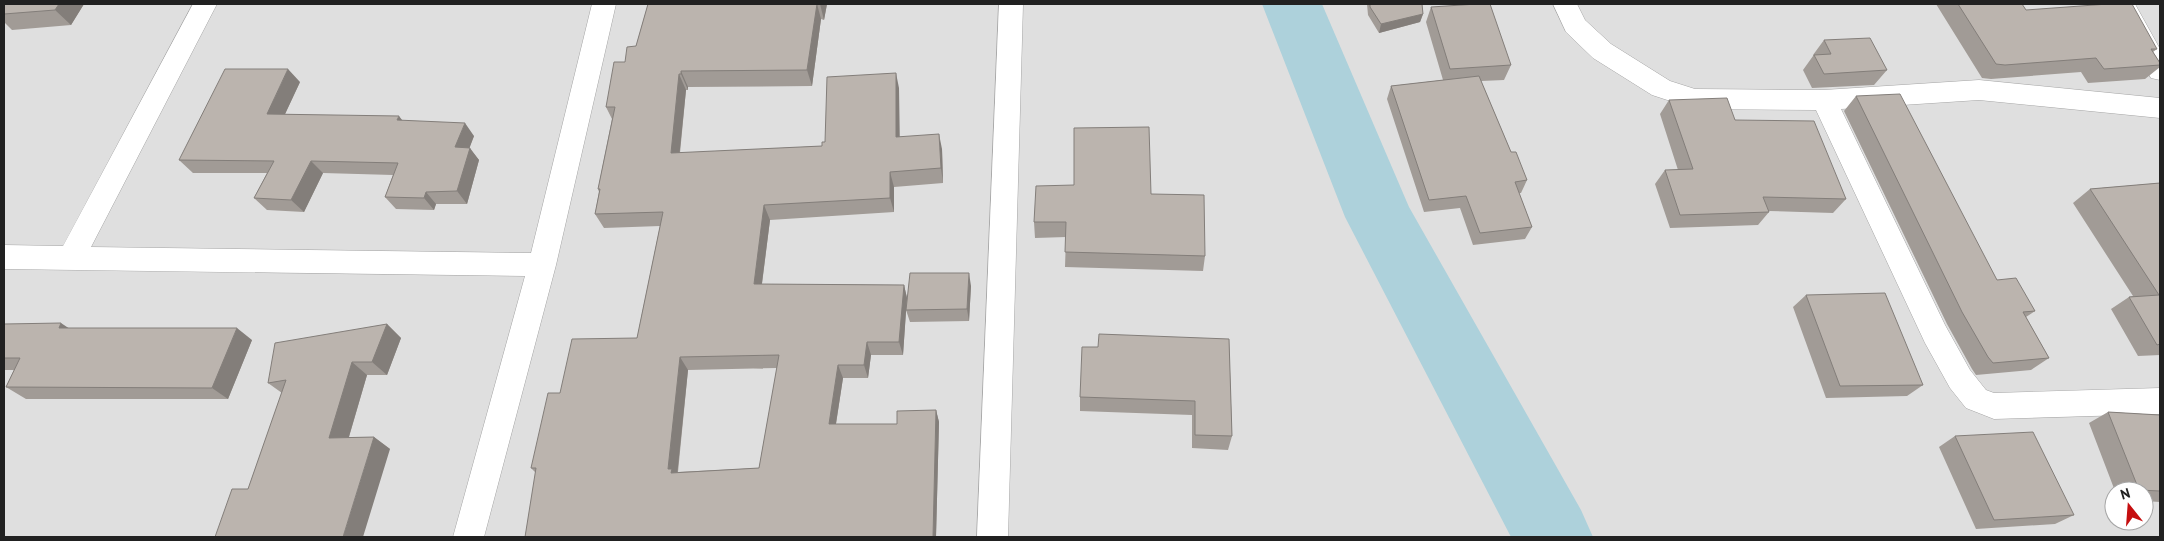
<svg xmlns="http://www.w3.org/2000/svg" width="2164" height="541" font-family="'PT Sans',sans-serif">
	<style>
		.residential { fill: #dfdfdf; fill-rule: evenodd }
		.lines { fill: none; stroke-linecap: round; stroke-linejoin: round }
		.river { fill: #add1db; fill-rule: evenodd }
		.street-casing { stroke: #a5a5a5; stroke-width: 1 }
		.street { fill: #fff; fill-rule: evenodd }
		.wall { fill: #a19b96; fill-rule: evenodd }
		.shaded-wall { fill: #837e7a }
		.building { fill: #bbb4ae; stroke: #837e7a; fill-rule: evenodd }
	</style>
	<rect width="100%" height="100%" fill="#f1eee9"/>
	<path class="residential" d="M4,4H2160V537H4ZM2114,491H2144V521H2114Z"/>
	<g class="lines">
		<path class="river" d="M1262,4H1322L1409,207L1581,510L1593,537H1511L1345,217Z"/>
		<defs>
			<path id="street" d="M193,4H217L91,247L531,253L592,4H616L556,265L484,537H453L525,276L4,269V245L63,246Z
				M999,4H1023L1008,537H977Z
				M1553,4H1577L1585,20L1611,44L1670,81L1695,89L1824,90L1979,80L2160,98V118L1979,100L1841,109L1945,325L1970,370L1986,390L1994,393L2160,388V414L1994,419L1966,408L1950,388L1925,343L1816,110L1695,109L1652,95L1593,58L1566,32Z
				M2111,4H2135L2160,49V80L2151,78Z"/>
		</defs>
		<use href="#street" class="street-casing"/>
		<use href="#street" class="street"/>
	</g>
	<path class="wall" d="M4,4H84L71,25L12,30L4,22Z
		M648,4H827L824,20L821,19L812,86L688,87V90H686L680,153L822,146L825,142L899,88V137L942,149L943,183L894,187V212L770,220L762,284L904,285L907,298L971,286L969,321L910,322L906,310L903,355H871L868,378H843L836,424H897L936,410L939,422L936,537H525L536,473L531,468L560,393L637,338L660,226L604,228L595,214L599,192L598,189L612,119L606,107L625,62L636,46ZM777,368L759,468L678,472L688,370Z
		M1367,4H1422L1423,14L1420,22L1379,33L1368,15Z
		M1936,4H2022L2026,10L2157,49L2153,52L2160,63V67L2145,79L2088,83L2081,72L1991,79L1982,78Z
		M1431,7L1511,65L1504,80L1481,81L1511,152L1527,180L1521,193H1519L1532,227L1525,239L1473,245L1460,208L1424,212L1387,99L1391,86L1443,80L1426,22Z
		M1824,40L1887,70L1874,85L1812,88L1803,70L1813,56V55Z
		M300,82L285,114L403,121L474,136L469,148L479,160L467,204H436L434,210L396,209L385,197L393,175L323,173L304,212L267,210L254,198L267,173H193L179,160Z
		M1856,96L1997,280L2035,311L2026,317L2049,358L2031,370L1976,375L1972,369L1947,324L1844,111Z
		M1669,100L1735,120L1846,199L1833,213L1769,211V212L1758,225L1670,228L1655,184L1665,170H1678L1660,114Z
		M2160,183V355L2138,356L2111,309L2129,297L2133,296L2073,203L2090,189Z
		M1151,194L1205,256L1203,271L1065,267L1066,237L1035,238L1034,222Z
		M1806,295L1923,385L1907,396L1826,398L1793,307Z
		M4,324L69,328L252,340L228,399H26L6,387L14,370H4Z
		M387,324L401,338L387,375H367L349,437H374L390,449L248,489L282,393L268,383Z
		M1229,339L1232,436L1228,450L1192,448V415L1080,411V397L1098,347Z
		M2108,412L2160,415V502L2144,501V491H2115L2089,423Z
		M1955,436L2074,515L2055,524L1976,529L1939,447Z"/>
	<path class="shaded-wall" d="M59,4H84L71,25L55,10Z
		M817,4L821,19L812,86L807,70Z
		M820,4H827L824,20Z
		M1423,14L1420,22L1379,33L1381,24Z
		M288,69L300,82L279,127L267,114Z
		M681,71L688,87V90L681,74Z
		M896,73L899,88L900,152L896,137Z
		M679,74L686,90L678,168L671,153Z
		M399,116L409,129L397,120Z
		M465,123L474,136L465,160L455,147Z
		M939,134L942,149L943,183L941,168Z
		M470,148L479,160L467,204L457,191Z
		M311,161L323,173L304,212L291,200Z
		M890,172L894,187V212L890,198Z
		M426,192L436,204L434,210L424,198Z
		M764,205L770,220L760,298L754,284Z
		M969,273L971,286L969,321L967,309Z
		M904,285L907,298L903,355L899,342Z
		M61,323L79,335L59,328Z
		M387,324L401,338L387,375L372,362Z
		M237,328L252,340L228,399L212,388Z
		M867,342L871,355L868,378L864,365Z
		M680,357L688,370L677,476L680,483L668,469Z
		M352,362L367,375L345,450L329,438Z
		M838,365L843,378L834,436L829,424Z
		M936,410L939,422L936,537H933Z
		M374,437L390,449L363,537H343Z"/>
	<path class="building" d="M4,4H59L55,10L4,14Z
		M648,4H817L807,70L681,71V74H679L671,153L822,146V142H825L827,77L896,73V137L939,134L941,168L890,172V198L764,205L754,284L904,285L899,342H867L864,365H838L829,424H897V411L936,410L933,537H525L536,468H531L548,393H560L572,339L637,338L663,212L595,214L600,189H598L615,107H606L614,62H625L627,47L636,46ZM779,355L759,468L671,473L672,469H668L680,357Z
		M1370,4H1422L1423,14L1381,24L1370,7Z
		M1477,4H1490L1511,65L1450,69L1431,7Z
		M1958,4H2022L2026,10L2108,4H2132L2157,49H2151L2160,63V65L2104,69L2096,58L2005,65L1996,64Z
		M1870,38L1887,70L1824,74L1814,55L1831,54L1824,40Z
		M225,69H288L267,114L399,116L397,120L465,123L455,147L470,148L457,191L426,192L424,198L385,197L398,163L311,161L291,200L254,198L274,161L179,160Z
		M1479,76L1511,152H1516L1527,180L1515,182L1532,227L1480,233L1466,196L1429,200L1391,86Z
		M1900,94L1997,280L2016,278L2035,311L2023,312L2049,358L1993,363L1988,357L1962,312L1856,96Z
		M1727,98L1735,120L1814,121L1846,199L1763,197L1769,212L1680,215L1665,170L1693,169L1669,100Z
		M1149,127L1151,194L1204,195L1205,256L1065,252L1066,222H1034L1036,186L1074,185V128Z
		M2160,183V344L2157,345L2129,297L2159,295L2090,189Z
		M910,273H969L967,309L906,310Z
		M1885,293L1923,385L1840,386L1806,295Z
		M61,323L59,328H237L212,388L6,387L20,358H4V324Z
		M387,324L372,362H352L329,438L374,437L343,537H215L232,489H248L286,380L268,383L275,343Z
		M1099,334L1229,339L1232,436L1195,435V401L1080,397L1082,347H1098Z
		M2108,412L2160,415V491L2139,490Z
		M2033,432L2074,515L1994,520L1955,436Z"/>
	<rect width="2164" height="541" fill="none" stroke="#212121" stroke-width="10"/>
	<g transform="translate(2129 506) rotate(343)"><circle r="24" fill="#ffffff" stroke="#a6a6a6"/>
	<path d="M0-4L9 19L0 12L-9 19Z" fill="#c50e0f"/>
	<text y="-8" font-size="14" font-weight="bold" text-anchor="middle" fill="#212121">N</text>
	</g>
</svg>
